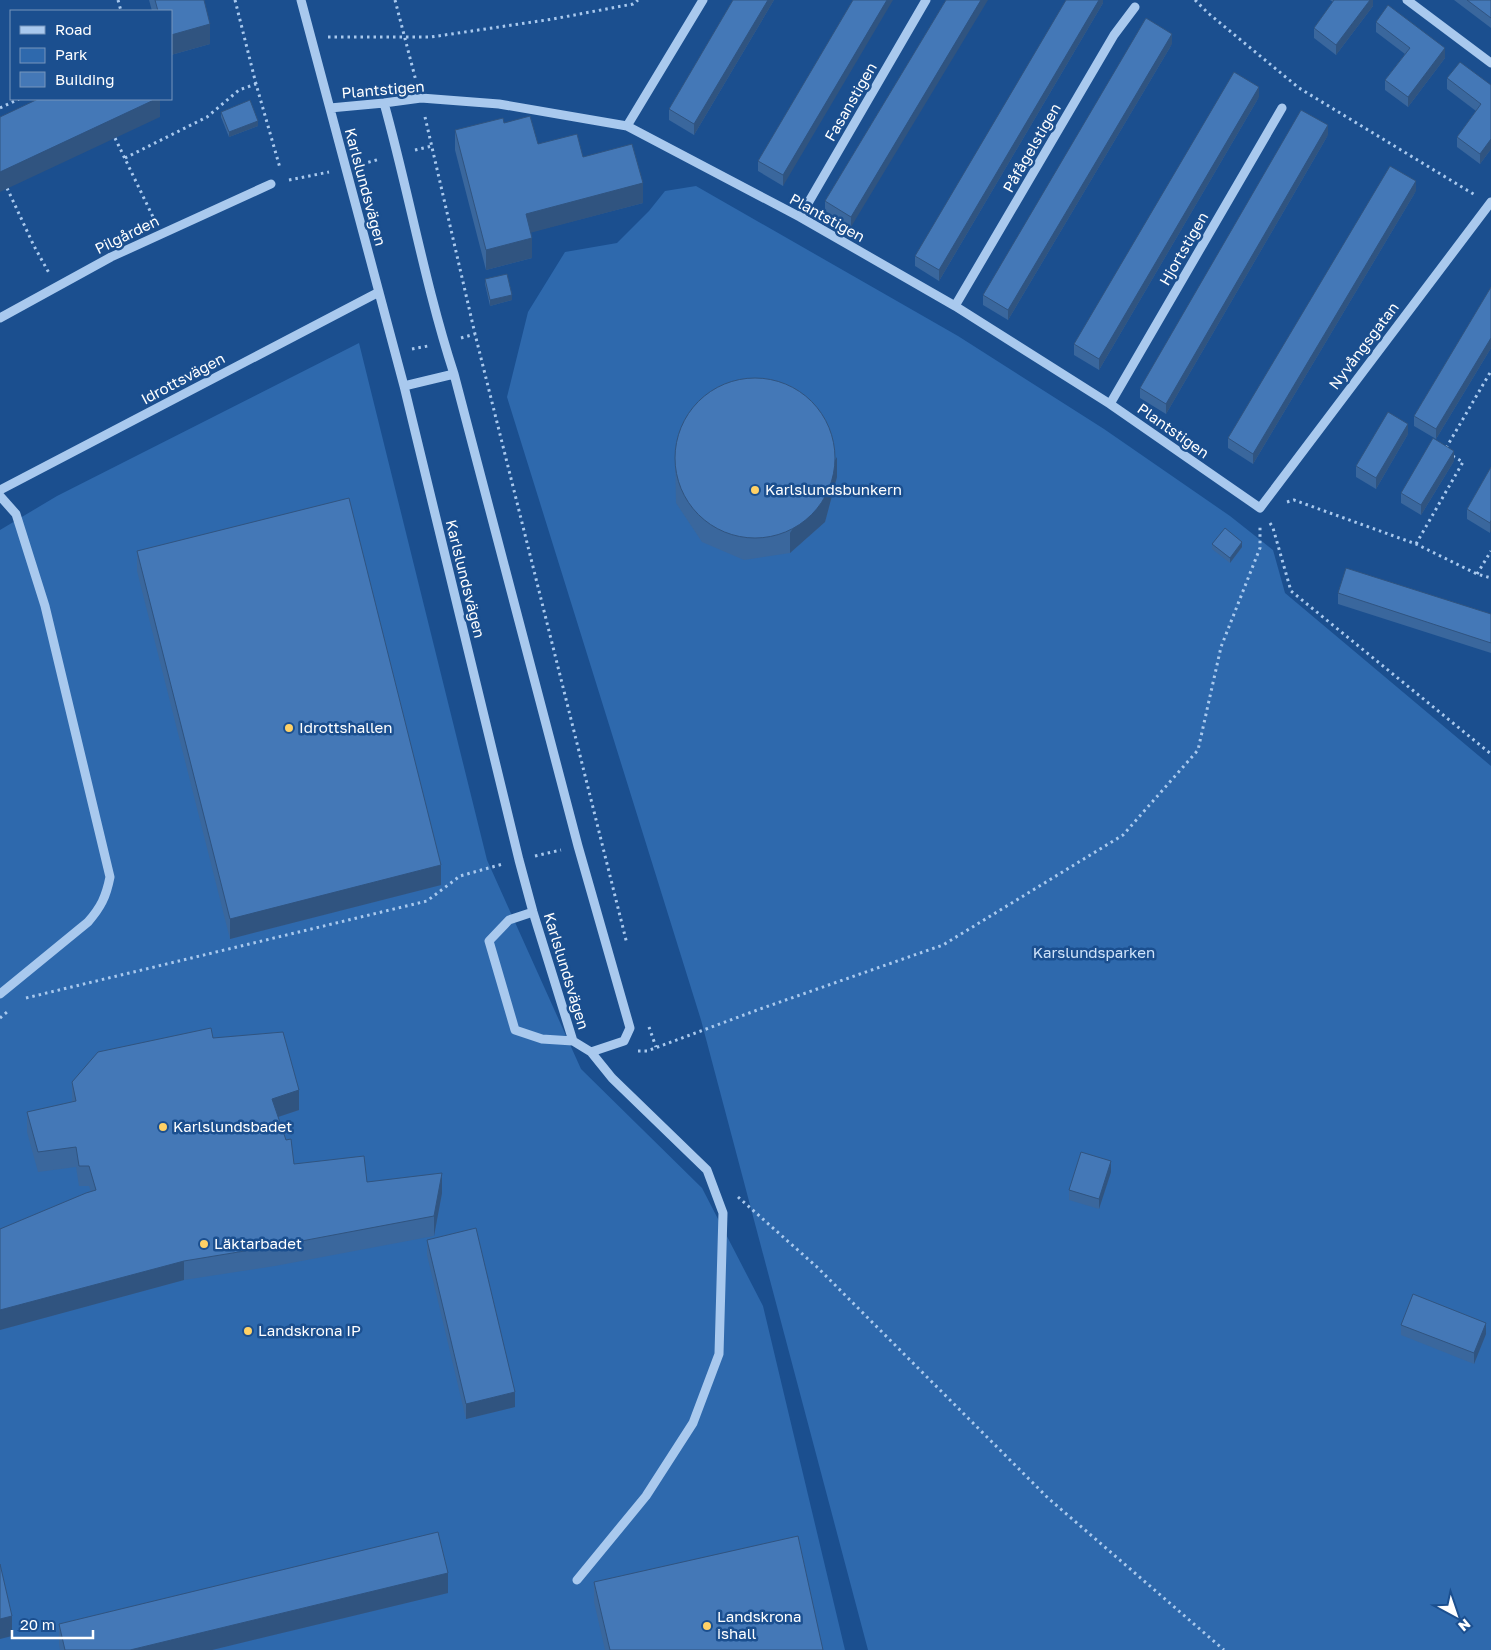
<svg xmlns="http://www.w3.org/2000/svg" width="1491" height="1650" font-family="'Golos Text',sans-serif">
	<style>
		.green { fill: #2e69ad }
		.lines { fill: none; stroke-linecap: round; stroke-linejoin: round }
		.path { stroke: #a9c9ee; stroke-width: 3; stroke-dasharray: 2.5 4; stroke-linecap: butt }
		.minor { stroke: #a9c9ee; stroke-width: 9 }
		.wall { fill: #3a679d }
		.shaded-wall { fill: #305480 }
		.building { fill: #4478b7; stroke: #305480 }
		.poi-dot { fill: #ffd166; stroke: #1b4f8f; stroke-width: 2 }
		.labels { text-anchor: middle; stroke-width: 5; stroke-linejoin: round; paint-order: stroke }
		.street-label { font-size: 15px; fill: #fff; stroke: #1b4f8f }
		.poi-label { font-size: 15px; fill: #fff; stroke: #1b4f8f; text-anchor: start }
		.park-label { font-size: 15px; fill: #cfe3fa; stroke: #1b4f8f }
	</style>
	<rect width="100%" height="100%" fill="#1b4f8f"/>
	<path class="green" d="M696,186L958,336L1104,429L1230,516L1273,550L1285,593L1491,766V1650H868L701,1020L507,397L528,312L565,252L617,243L649,211L665,191Z
		M359,343L487,860L581,1069L702,1188L763,1306L845,1650H0V530L57,496Z"/>
	<g class="lines">
		<path class="path" d="M118,0L121,11
			M235,0L256,84L280,168
			M395,0L416,81
			M1195,0L1208,13L1299,88L1475,195
			M328,37H431L553,19L633,4L638,0
			M0,108L19,99
			M425,117L475,334L627,944
			M115,138L154,219
			M415,150L432,146
			M125,158L207,117L239,90L256,84
			M362,164L380,159
			M289,180L329,172
			M7,188L34,246L49,273
			M461,338L475,334
			M412,349L428,346
			M1446,448L1491,371
			M1287,502L1294,500L1416,544L1477,574L1491,578
			M1270,523L1273,528L1291,591L1491,754
			M1416,544L1463,462L1451,455
			M1477,574L1491,551
			M535,856L561,850
			M26,998L427,901L460,876L503,864
			M0,1018L7,1012
			M649,1027L656,1047
			M638,1051H647L760,1009L943,945L1123,835L1198,750L1221,647L1260,548V526
			M738,1197L817,1267L1048,1498L1224,1650"/>
		<path class="minor" d="M301,0L404,386L519,860L533,912L573,1041L591,1052L624,1041L630,1028L578,846L454,374C425,285 409,193 384,103
			M1407,0L1491,63
			M330,108L384,103L421,98L499,104L627,126L800,217L955,306L1110,404L1260,508L1491,202
			M627,126L703,0
			M800,217L926,0
			M955,306L1114,35L1135,7
			M0,318L111,257L271,184
			M404,386L454,374
			M1110,404L1282,108
			M0,490L379,292
			M0,496L16,514L45,606L110,877C106,897 101,907 88,922L0,994
			M533,912L509,920L489,941L515,1030L542,1039L573,1041
			M577,1580L646,1496L693,1423L719,1354L723,1213L707,1170L612,1078L591,1052"/>
	</g>
	<path class="wall" d="M149,0H204L210,44L171,55V11H152Z
		M733,0H774L694,135L669,120V109Z
		M853,0L783,186L758,171V161Z
		M946,0L851,227L825,211V201Z
		M1103,0V3L939,281L915,266V256Z
		M1330,0H1373V6L1336,55L1314,38V28L1333,2Z
		M1454,0H1491V28Z
		M1376,22L1445,58L1408,107L1385,90V80L1405,54L1376,32Z
		M1172,44L1008,320L983,305V295Z
		M1447,78L1491,85V149L1480,164L1457,147V137L1476,111L1447,89Z
		M1259,97L1099,370L1074,355V344Z
		M221,112L258,126L229,137L221,117Z
		M504,123L538,144L583,157L643,203L531,232L532,258L486,270L455,150V130Z
		M1328,135L1166,414L1140,398V388Z
		M1416,191L1253,464L1228,448V438Z
		M485,279L512,300L490,306L485,284Z
		M1491,287V348L1436,439L1414,426V416Z
		M1408,434L1376,489L1356,477V466Z
		M675,457L837,477L825,522L790,553L744,560L702,542L676,503Z
		M1454,461L1421,515L1401,503V493Z
		M1491,467L1490,533L1467,519V509Z
		M1212,544L1242,547L1230,563L1212,549Z
		M137,551L441,885L230,939L137,571Z
		M1338,593L1491,614V653L1338,604Z
		M213,1038L299,1110L278,1117L294,1164L367,1182L442,1193L434,1236L275,1266L184,1280L0,1330L91,1192L89,1186H79L76,1167L38,1172L27,1132V1112L72,1102V1082Z
		M1111,1172L1099,1209L1069,1200V1190Z
		M427,1240L515,1407L466,1419L427,1255Z
		M1401,1325L1486,1334L1474,1364L1401,1335Z
		M594,1582L823,1650H605L594,1602Z
		M448,1593L212,1650H60L59,1644V1624Z"/>
	<path class="shaded-wall" d="M768,0H774L694,135V124Z
		M887,0H893L783,186V175Z
		M981,0H988L851,227V217Z
		M1099,0H1103V3L939,281V270Z
		M1370,0H1373V6L1336,55V45Z
		M210,24V44L171,55V35Z
		M1172,34V44L1008,320V310Z
		M1445,48V58L1408,107V97Z
		M1259,87V97L1099,370V359Z
		M156,99H160V117L0,192V172Z
		M258,121V126L229,137V132Z
		M1328,125V135L1166,414V404Z
		M1491,139V149L1480,164V154Z
		M1416,181V191L1253,464V454Z
		M643,183V203L526,234V214Z
		M532,238V258L486,270V250Z
		M512,295V300L490,306V300Z
		M1491,338V348L1436,439V429Z
		M1408,424V434L1376,489V478Z
		M1454,451V461L1421,515V505Z
		M837,457V477L825,522L790,553V533Z
		M1491,520V531L1490,533V523Z
		M1242,542V547L1230,563V558Z
		M441,865V885L230,939V919Z
		M299,1090V1110L272,1119V1099Z
		M1111,1161V1172L1099,1209V1199Z
		M442,1173V1193L434,1236V1216Z
		M184,1261V1280L0,1330V1310Z
		M1486,1323V1334L1474,1364V1353Z
		M515,1392V1407L466,1419V1404Z
		M448,1573V1593L212,1650H130Z
		M12,1616V1636L0,1639V1619Z"/>
	<path class="building" d="M155,0H204L210,24L171,35V11H158Z
		M733,0H768L694,124L669,109Z
		M853,0H887L783,175L758,161Z
		M946,0H981L851,217L825,201Z
		M1066,0H1099L939,270L915,256Z
		M1334,0H1370L1336,45L1314,28Z
		M1467,0H1491V18Z
		M1388,5L1445,48L1408,97L1385,80L1410,48L1376,22Z
		M1146,18L1172,34L1008,310L983,295Z
		M1460,62L1491,85V139L1480,154L1457,137L1481,104L1447,78Z
		M1234,72L1259,87L1099,359L1074,344Z
		M38,99H156L0,172V117Z
		M250,100L258,121L229,132L221,112Z
		M1301,110L1328,125L1166,404L1140,388Z
		M530,116L538,144L577,134L583,157L632,144L643,183L526,214L532,238L486,250L455,130L503,118L504,123Z
		M1390,166L1416,181L1253,454L1228,438Z
		M507,274L512,295L490,300L485,279Z
		M1491,287V338L1436,429L1414,416Z
		M675 458a80 80 0 1 1 160 0a80 80 0 1 1-160 0Z
		M1388,412L1408,424L1376,478L1356,466Z
		M1433,438L1454,451L1421,505L1401,493Z
		M1491,467V520L1490,523L1467,509Z
		M349,498L441,865L230,919L137,551Z
		M1225,528L1242,542L1230,558L1212,544Z
		M1346,568L1491,614V643L1338,593Z
		M211,1028L213,1038L283,1032L299,1090L272,1099L286,1140L291,1139L294,1164L364,1156L367,1182L442,1173L434,1216L275,1246L184,1261L0,1310V1229L86,1193L96,1190L89,1166H79L76,1147L38,1152L27,1112L76,1101L72,1082L98,1052Z
		M1081,1152L1111,1161L1099,1199L1069,1190Z
		M476,1228L515,1392L466,1404L427,1240Z
		M1413,1294L1486,1323L1474,1353L1401,1325Z
		M438,1532L448,1573L130,1650H65L59,1624Z
		M798,1536L823,1650H610L594,1582Z
		M0,1564L12,1616L0,1619Z"/>
	<g class="poi-dot">
		<circle cx="755" cy="490" r="5"/>
		<circle cx="289" cy="728" r="5"/>
		<circle cx="163" cy="1127" r="5"/>
		<circle cx="204" cy="1244" r="5"/>
		<circle cx="248" cy="1331" r="5"/>
		<circle cx="707" cy="1626" r="5"/>
	</g>
	<g class="labels">
		<g class="street-label">
			<text transform="translate(383 90) rotate(-5)" y="5">Plantstigen</text>
			<text transform="translate(851 102) rotate(-60)" y="5">Fasanstigen</text>
			<text transform="translate(1032 148) rotate(-60)" y="5">Påfågelstigen</text>
			<text transform="translate(365 187) rotate(75)" y="5">Karlslundsvägen</text>
			<text transform="translate(827 218) rotate(29)" y="5">Plantstigen</text>
			<text transform="translate(127 235) rotate(-26)" y="5">Pilgården</text>
			<text transform="translate(1184 249) rotate(-60)" y="5">Hjortstigen</text>
			<text transform="translate(1364 346) rotate(-53)" y="5">Nyvångsgatan</text>
			<text transform="translate(183 379) rotate(-28)" y="5">Idrottsvägen</text>
			<text transform="translate(1173 431) rotate(35)" y="5">Plantstigen</text>
			<text transform="translate(465 579) rotate(76)" y="5">Karlslundsvägen</text>
			<text transform="translate(566 971) rotate(73)" y="5">Karlslundsvägen</text>
		</g>
		<g class="poi-label">
			<text x="765" y="495">Karlslundsbunkern</text>
			<text x="299" y="733">Idrottshallen</text>
			<text x="173" y="1132">Karlslundsbadet</text>
			<text x="214" y="1249">Läktarbadet</text>
			<text x="258" y="1336">Landskrona IP</text>
			<text x="717" y="1622">Landskrona<tspan x="717" dy="17">ishall</tspan></text>
		</g>
		<g class="park-label">
			<text x="1094" y="958">Karslundsparken</text>
		</g>
	</g>
	<rect x="10" y="10" width="162" height="90" fill="#1b4f8f" stroke="#7695bc"/>
	<rect x="20" y="26" width="25" height="8" fill="#a9c9ee" stroke="#7695bc"/>
	<text x="55" y="35" font-size="15" fill="#ffffff">Road</text>
	<rect x="20" y="48" width="25" height="15" fill="#2e69ad" stroke="#7695bc"/>
	<text x="55" y="60" font-size="15" fill="#ffffff">Park</text>
	<rect x="20" y="72" width="25" height="15" fill="#4478b7" stroke="#7695bc"/>
	<text x="55" y="85" font-size="15" fill="#ffffff">Building</text>
	<g transform="translate(1456 1615) rotate(140)" stroke="#1b4f8f" stroke-width="4" paint-order="stroke">
	<path d="M0-4L9 19L0 12L-9 19Z" fill="#ffffff"/>
	<text y="-8" font-size="14" font-weight="bold" text-anchor="middle" fill="#ffffff">N</text>
	</g>
	<path d="M12 1630v8h81v-8" fill="none" stroke="#ffffff" stroke-width="2.5"/>
	<text x="20" y="1630" font-size="15" fill="#ffffff" stroke="#1b4f8f" stroke-width="4" paint-order="stroke">20 m</text>
</svg>
